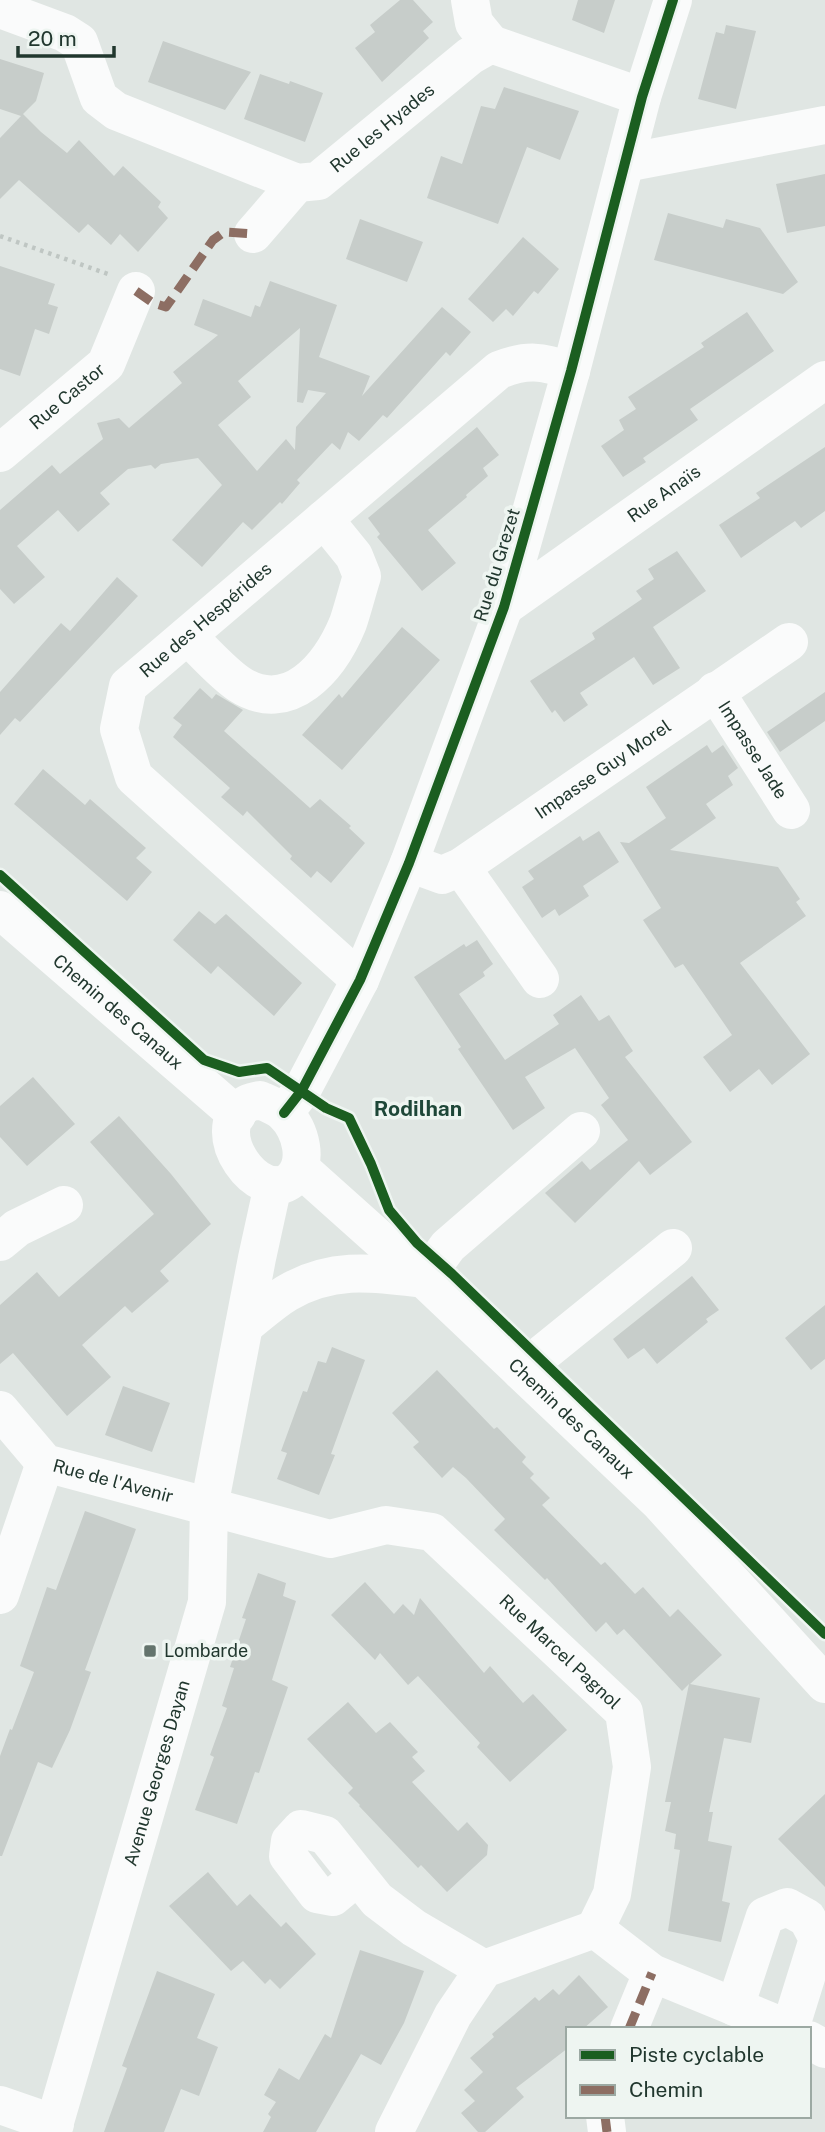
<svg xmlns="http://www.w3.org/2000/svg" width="825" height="2132" font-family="'Public Sans',sans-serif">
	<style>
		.building { fill: #c7cdca; fill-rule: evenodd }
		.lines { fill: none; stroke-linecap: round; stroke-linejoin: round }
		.path { stroke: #bfc6c3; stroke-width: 4.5; stroke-dasharray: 3.5 5; stroke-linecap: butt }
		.minor { stroke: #fafbfb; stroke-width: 38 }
		.quiet { stroke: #8d6e63; stroke-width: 9; stroke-dasharray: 18 9; stroke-linecap: butt }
		.cycleway-casing { stroke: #eef5f1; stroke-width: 15 }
		.cycleway { stroke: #1b5e20; stroke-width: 10 }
		.poi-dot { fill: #64746d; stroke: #eef5f1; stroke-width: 2.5 }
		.labels { text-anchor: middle; stroke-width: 7; stroke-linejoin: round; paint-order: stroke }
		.street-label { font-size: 18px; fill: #21372e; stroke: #eef5f1 }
		.poi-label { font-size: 18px; fill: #21372e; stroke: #eef5f1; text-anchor: start }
		.quarter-label { font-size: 21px; font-weight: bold; fill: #1e4738; stroke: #eef5f1 }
	</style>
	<rect width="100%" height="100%" fill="#e0e6e3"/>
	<path class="building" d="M400,0H413L433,22L423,31L429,38L382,82L355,48L375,32L370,25Z
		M578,0H615L604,33L572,20Z
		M726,25L756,31L736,109L698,99L716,32L724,34Z
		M163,41L251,72L225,110L148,82Z
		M0,59L44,73L36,101L23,114L41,132L67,153L79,140L114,176L123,166L161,202L158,207L168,218L138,252L120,234L111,245L88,224L79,233L19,180L0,199V138L21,116L0,109Z
		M260,74L289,84L290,81L323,93L305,142L244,119Z
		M504,87L579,111L560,160L527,147L498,224L427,198L441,156L462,164L481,106L495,109Z
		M825,174V226L787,233L776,184Z
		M668,213L723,228L726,219L760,228L798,282L783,294L654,260Z
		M360,219L423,242L407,282L346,259Z
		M523,237L559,269L538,294L534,291L513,316L506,309L493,322L468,299Z
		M0,266L55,284L48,304L58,307L49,334L35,329L20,376L0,369Z
		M270,281L337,305L319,357L370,376L362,396L442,307L471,332L450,356L446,352L387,418L383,415L359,441L348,432L340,450L332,443L297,480L300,483L282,504L280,502L252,530L243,522L202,567L172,540L222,485L198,458L161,464L155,469L151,465L128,469L100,493L110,504L78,532L58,510L17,546L45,577L14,604L0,589V510L52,465L60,474L103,439L97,423L119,418L129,428L182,383L173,372L218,335L194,325L203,299L251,317L255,305L260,307ZM300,328L297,402L303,403L308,390L326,393L296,427L295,450L286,439L257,471L218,425L251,397L238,381Z
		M747,312L774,351L690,409L698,420L643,458L646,462L623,477L601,446L624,430L619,420L636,409L628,397L704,347L701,343Z
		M477,427L499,455L483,468L488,476L466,495L467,497L428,530L456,563L422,591L377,537L380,534L368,518Z
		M825,447V511L801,528L795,521L741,558L719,525L760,498L756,493Z
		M677,551L706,591L653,627L680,668L653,685L634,657L580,693L588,705L564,722L555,710L552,713L530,681L595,639L592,633L642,599L636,591L654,579L648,569Z
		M117,577L138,596L20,722L15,718L0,735V692L61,623L70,631Z
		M402,627L440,660L342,770L302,735L339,694L342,698Z
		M200,688L212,699L216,694L243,710L224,731L310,808L320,799L351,826L349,828L365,843L331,883L317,871L311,878L290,859L292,856L247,811L243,816L221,797L230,788L173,737L182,725L173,718Z
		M825,692V721L780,752L767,732Z
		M707,745L712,753L723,745L738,768L728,776L733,785L706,804L716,818L670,850L778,867L800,899L796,902L806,916L740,963L810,1054L772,1085L759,1069L730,1092L703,1057L732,1035L683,964L675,968L643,920L661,908L620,842L629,843L666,818L646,787Z
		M43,769L85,805L90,799L146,848L136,858L152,872L127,901L14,804Z
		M599,831L619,862L583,886L589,896L559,916L555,909L542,918L522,887L534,879L528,871L580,836L583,841Z
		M199,911L215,924L226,914L302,983L274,1016L218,966L211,974L173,940Z
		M477,940L493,964L483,972L485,976L459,994L505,1060L559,1024L553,1015L581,995L599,1021L609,1015L633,1051L625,1057L692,1142L650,1175L639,1161L575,1223L545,1193L582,1161L590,1170L628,1140L601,1105L609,1098L575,1048L525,1077L545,1108L513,1130L458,1049L461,1047L414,977L464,944L466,947Z
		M33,1077L75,1124L27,1166L0,1137V1106Z
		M119,1116L171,1174L211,1224L160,1271L169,1281L132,1313L125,1306L82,1345L111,1377L67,1416L13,1353L0,1364V1305L37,1272L59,1297L154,1214L90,1142Z
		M692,1276L719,1310L706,1319L708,1322L657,1364L644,1348L628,1359L613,1339Z
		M825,1305V1359L811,1370L785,1338Z
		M332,1347L365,1360L331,1454L335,1455L319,1495L277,1479L287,1453L281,1451L303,1391L307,1392L318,1361L326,1363Z
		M437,1370L494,1429L497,1427L526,1457L522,1462L534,1474L530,1478L550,1498L542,1505L601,1565L605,1562L635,1594L643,1587L670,1617L678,1609L722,1655L690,1684L760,1698L751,1743L724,1738L709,1812H713L708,1841L732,1846L722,1901L730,1903L721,1942L668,1931L680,1850L674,1849L676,1834L665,1831L671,1802H665L689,1684L682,1691L624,1629L617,1635L606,1622L596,1632L547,1578L545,1580L494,1530L505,1519L466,1478L453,1467L442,1478L413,1447L419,1442L392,1413Z
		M123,1386L170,1403L152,1452L105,1435Z
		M85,1511L136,1529L85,1670L91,1672L70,1730L52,1768L38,1762L2,1856H0V1756L10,1729L12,1730L34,1672L20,1666L47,1587L56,1590Z
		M258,1573L286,1583L283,1596L296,1601L272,1680L288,1687L259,1773L255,1772L237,1824L195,1810L214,1757L210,1755L227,1708L222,1706L234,1668L230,1667L246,1619L242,1618Z
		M365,1582L394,1614L403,1604L414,1615L420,1598L484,1673L490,1666L523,1703L533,1694L567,1730L510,1782L477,1747L480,1743L418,1676L408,1685L380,1653L375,1660L331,1615Z
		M348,1702L376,1733L390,1722L418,1752L412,1757L425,1771L412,1782L458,1831L467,1822L488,1845L487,1855L447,1892L421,1865L418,1868L359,1806L360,1805L348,1793L353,1788L307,1739Z
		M825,1794V1887L778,1839Z
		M208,1872L237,1906L250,1894L281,1927L286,1922L316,1954L280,1989L270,1979L265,1984L243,1961L231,1971L169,1906Z
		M360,1950L424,1971L404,2023L381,2065L361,2054L316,2132H263L271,2117L268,2114L276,2102L264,2095L279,2068L299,2080L325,2034L331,2038Z
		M157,1971L215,1994L197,2038L218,2047L199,2096L181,2089L164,2132H104L127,2068L122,2066Z
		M579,1975L608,2007L583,2029H568V2048L516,2088L524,2097L485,2132H478L461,2113L475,2101L464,2090L483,2072L470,2058L494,2037L492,2034L535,1997L539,2001L553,1989L559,1995Z"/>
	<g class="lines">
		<path class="path" d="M0,236L108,274"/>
		<g class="minor">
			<path d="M470,0L474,23L491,44"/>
			<path id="s1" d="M0,9L65,33L79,42L99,98L116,111L297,183L318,181L470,56L491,44L642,97"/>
			<path d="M625,163L825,125"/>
			<path d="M253,234L297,183"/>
			<path id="s2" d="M0,453L106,364L136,291"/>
			<path id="s3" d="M504,607L825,380"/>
			<path d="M187,636C204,651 220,671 239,684C289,717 330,667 348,623C353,608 357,592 362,576L354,556L324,519"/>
			<path id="s4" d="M715,691L791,810"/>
			<path id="s5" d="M409,863L442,875L461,867L789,642"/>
			<path d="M461,867L540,979"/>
			<path id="s6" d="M0,910L237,1115"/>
			<path id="s7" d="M360,980L134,777L119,729L128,686L499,370C527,359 542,361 571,371"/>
			<path d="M260,1100C269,1104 277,1107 284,1113C301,1130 310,1163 291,1180C260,1206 205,1132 245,1105C249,1102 256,1101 260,1100Z"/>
			<path d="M284,1113L302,1090L360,980L409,863L504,607L571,371L642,97L673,0"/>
			<path id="s8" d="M301,1169L424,1279L659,1502L825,1684"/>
			<path d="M0,1242L17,1228L64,1205"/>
			<path d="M244,1326C258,1315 272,1302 287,1293C333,1266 374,1273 424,1279L448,1246L581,1131"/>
			<path d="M521,1371L673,1248"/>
			<path id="s9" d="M0,1410L45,1463L330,1539L386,1525L432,1532L624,1712L632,1767L612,1894L595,1929L652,1973L789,2029"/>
			<path d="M0,1595L45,1463"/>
			<path d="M357,1877L333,1897L317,1894L288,1856L290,1841L301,1829L325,1835L377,1900L414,1928L484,1969"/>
			<path d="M735,2007L765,1916L787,1907L807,1918L818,1939L790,2029"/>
			<path d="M629,2029L652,1973"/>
			<path d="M809,2040L825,2049"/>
			<path d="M0,2105L55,2124"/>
			<path d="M605,2116L607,2132"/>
			<path id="s10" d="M52,2132L207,1602L209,1507L257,1258L273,1185"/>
			<path d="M394,2132L453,2015L484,1969L595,1929"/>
		</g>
		<path class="quiet" d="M136,291L153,303L166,307L213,240L224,232L253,234
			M629,2029L652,1973
			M605,2116L607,2132"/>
		<defs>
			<path id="cycleway" d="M0,875L204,1060L239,1072L267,1068L326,1108L349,1118L371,1164L389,1210L417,1243L452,1274L825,1634
				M284,1113L302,1090L360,980L409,863L504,607L571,371L642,97L673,0"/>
		</defs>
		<use href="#cycleway" class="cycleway-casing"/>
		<use href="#cycleway" class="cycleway"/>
	</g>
	<rect class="poi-dot" x="143" y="1644" width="14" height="14" rx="3.5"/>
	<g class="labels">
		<g class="street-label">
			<text dy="6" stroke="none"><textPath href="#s1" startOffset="466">Rue les Hyades</textPath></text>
			<text dy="6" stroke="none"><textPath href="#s2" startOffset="88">Rue Castor</textPath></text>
			<text dy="6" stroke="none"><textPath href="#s3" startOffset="196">Rue Anaïs</textPath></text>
			<text transform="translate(497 565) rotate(-73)" y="6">Rue du Grezet</text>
			<text dy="6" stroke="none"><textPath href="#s7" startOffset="500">Rue des Hespérides</textPath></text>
			<text dy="6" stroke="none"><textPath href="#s4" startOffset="70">Impasse Jade</textPath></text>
			<text dy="6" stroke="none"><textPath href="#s5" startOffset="228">Impasse Guy Morel</textPath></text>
			<text dy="6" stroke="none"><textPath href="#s6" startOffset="156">Chemin des Canaux</textPath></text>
			<text dy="6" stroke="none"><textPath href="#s8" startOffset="368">Chemin des Canaux</textPath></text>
			<text dy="6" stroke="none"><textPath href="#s9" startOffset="140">Rue de l'Avenir</textPath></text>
			<text dy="6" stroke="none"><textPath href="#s9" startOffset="644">Rue Marcel Pagnol</textPath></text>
			<text dy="6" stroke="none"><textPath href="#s10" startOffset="374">Avenue Georges Dayan</textPath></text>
		</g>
		<g class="poi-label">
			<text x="164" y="1657">Lombarde</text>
		</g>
		<g class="quarter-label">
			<text x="418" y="1116">Rodilhan</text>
		</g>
	</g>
	<rect x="566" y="2027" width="245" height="91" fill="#eef5f1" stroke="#9ca9a3" stroke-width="2"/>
	<rect x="580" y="2050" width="35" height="10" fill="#1b5e20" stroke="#9ca9a3" stroke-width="2"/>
	<text x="629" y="2062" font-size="21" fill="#21372e">Piste cyclable</text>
	<rect x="580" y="2085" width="35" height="10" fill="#8d6e63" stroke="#9ca9a3" stroke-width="2"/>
	<text x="629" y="2097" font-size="21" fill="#21372e">Chemin</text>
	<path d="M18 46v10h96v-10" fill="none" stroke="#21372e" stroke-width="3.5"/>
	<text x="28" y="46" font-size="21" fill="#21372e" stroke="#eef5f1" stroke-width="5" paint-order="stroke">20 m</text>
</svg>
